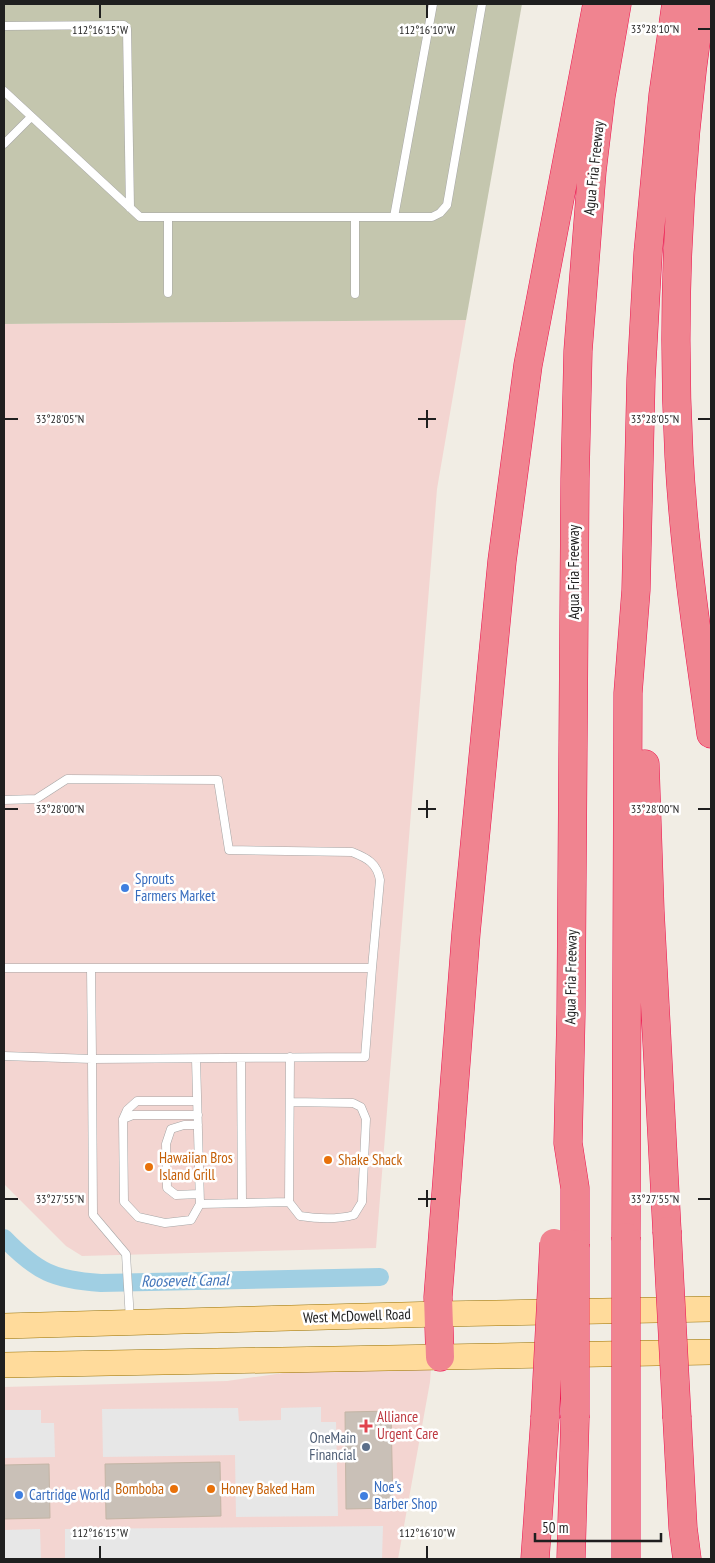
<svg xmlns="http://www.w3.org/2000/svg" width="715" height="1563" font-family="'PT Sans Narrow',sans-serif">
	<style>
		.commercial { fill: #f3d5d1 }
		.construction { fill: #c4c6ae }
		.parking { fill: #e7e7e7 }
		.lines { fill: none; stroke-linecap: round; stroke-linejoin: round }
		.canal { stroke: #a0cfe3; stroke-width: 18 }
		.building { fill: #c9c0b7; stroke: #c4b5a5 }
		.lane-casing { stroke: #a6a6a6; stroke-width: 9 }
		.primary-casing { stroke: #9a7200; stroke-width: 26 }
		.highway-casing { stroke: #ed134e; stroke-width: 29 }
		.lane { stroke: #fff; stroke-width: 8 }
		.primary { stroke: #ffdb9b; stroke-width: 25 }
		.highway { stroke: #f08490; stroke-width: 28 }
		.highway-bridge-casing { stroke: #ed134e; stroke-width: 29; stroke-linecap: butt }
		.highway-bridge { stroke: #f08490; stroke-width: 28 }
		.ticks { fill: none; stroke: #1f1f1f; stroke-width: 2 }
		.shop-dot { fill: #3f7fe0; stroke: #fff; stroke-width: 2 }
		.food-dot { fill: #e8710a; stroke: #fff; stroke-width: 2 }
		.health-dot { fill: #e0444e; stroke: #fff; stroke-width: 2 }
		.service-dot { fill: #5c6f8a; stroke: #fff; stroke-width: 2 }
		.labels { text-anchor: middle; stroke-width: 5; stroke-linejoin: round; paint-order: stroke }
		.street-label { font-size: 15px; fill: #1f1f1f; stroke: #fff }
		.shop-label { font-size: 15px; fill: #366cbe; stroke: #fff; text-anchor: start }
		.food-label { font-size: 15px; fill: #c56008; stroke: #fff; text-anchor: start }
		.health-label { font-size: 15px; fill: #be3a42; stroke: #fff; text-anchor: start }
		.service-label { font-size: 15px; fill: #4e5e75; stroke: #fff; text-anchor: end }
		.water-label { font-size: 16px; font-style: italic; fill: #4174b9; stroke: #fff }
		.ticks-label { font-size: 12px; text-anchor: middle; fill: #1f1f1f; stroke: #fff; stroke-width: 5; stroke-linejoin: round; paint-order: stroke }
	</style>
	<rect width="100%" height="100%" fill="#f1ede4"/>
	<path class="commercial" d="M466,320L437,489L376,1248L82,1256L66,1246L4,1184V324Z
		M431,1369L430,1382L398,1559H4V1387L227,1381L297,1371Z"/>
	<path class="construction" d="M4,4H522L466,320L4,324Z"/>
	<path class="parking" d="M321,1407V1422H336L338,1516L236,1517L235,1455L103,1457L102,1409L238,1408L239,1421L281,1420V1408Z
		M4,1410H41V1423H54L55,1457L4,1458Z
		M383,1526L382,1559H65V1529Z
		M40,1529L41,1559H4V1530Z"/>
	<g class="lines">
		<path class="canal" d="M4,1238C37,1272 54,1280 101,1283L380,1277"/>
	</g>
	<path class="building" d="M391,1411L393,1508L346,1509L345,1412Z
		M220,1462L221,1516L106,1519L105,1464Z
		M49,1464L50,1518L4,1519V1465Z"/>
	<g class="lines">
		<defs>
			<path id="lane" d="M4,26L124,25L127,29L130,208
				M4,91L140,217H432L440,213L447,205L482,4
				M4,144L31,117
				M168,217V293
				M355,217V294
				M394,217L433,4
				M4,800L36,799L67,779L218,780L229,850L352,852C367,858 377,863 380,880L372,968
				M4,968H372L365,1057L92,1059L91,968
				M4,1056L92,1059L93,1215L126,1254L130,1320
				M290,1057L289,1202L300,1216C319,1219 336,1220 354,1215L362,1202L366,1119L361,1107L353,1103L290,1102
				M241,1058L242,1203
				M196,1059L200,1204L289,1202
				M198,1115H133L123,1119L124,1202L138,1217L165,1223L191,1220L200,1204
				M123,1119L127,1110L137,1101H197
				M198,1125H184L171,1129L166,1144L167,1188L176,1195L199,1194"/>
			<path id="primary" d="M4,1326L439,1314L711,1309
				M4,1365L711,1352"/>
			<path id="highway" d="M701,4C679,153 671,306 679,456C684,549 698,642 711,734
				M645,764L650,911L667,1231
				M626,1237L628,693L636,590L641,379L648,253L663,95L676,4
				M575,1244V1188L568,1143L571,1014L575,479L578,351L592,171L601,96L617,4
				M440,1357L438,1297L466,933L502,561L528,365L597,4
				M677,1418L683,1528L687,1559
				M535,1559L545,1418
				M571,1559L575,1418"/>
		</defs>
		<use href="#lane" class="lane-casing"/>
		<use href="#primary" class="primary-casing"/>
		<use href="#highway" class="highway-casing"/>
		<use href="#lane" class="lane"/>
		<use href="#primary" class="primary"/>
		<use href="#highway" class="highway"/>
		<defs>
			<path id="highway-bridge" d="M667,1231L677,1418
				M626,1237V1559
				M545,1418L554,1243
				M575,1418V1244"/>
		</defs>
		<use href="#highway-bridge" class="highway-bridge-casing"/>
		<use href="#highway-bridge" class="highway-bridge"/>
	</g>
	<path class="ticks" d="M100,5V18M427,5V18M698,29H710M427,410V428M5,419H18M418,419H436M698,419H710M427,800V818M5,809H18M418,809H436M698,809H710M427,1190V1207M5,1199H18M418,1199H436M698,1199H710M100,1546V1558M427,1546V1558"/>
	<g class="shop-dot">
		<circle cx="125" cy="888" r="5"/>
		<circle cx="19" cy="1495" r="5"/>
		<circle cx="364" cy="1496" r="5"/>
	</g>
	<g class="food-dot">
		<circle cx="328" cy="1160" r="5"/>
		<circle cx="149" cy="1167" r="5"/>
		<circle cx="174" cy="1489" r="5"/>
		<circle cx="211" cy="1489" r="5"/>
	</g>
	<path class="health-dot" d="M363.5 1418.5h5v5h5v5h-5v5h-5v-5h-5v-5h5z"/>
	<circle class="service-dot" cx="366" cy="1447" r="5"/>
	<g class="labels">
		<g class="street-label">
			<text transform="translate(594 168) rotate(-84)" y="5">Agua Fria Freeway</text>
			<text transform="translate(574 572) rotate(-90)" y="5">Agua Fria Freeway</text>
			<text transform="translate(571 977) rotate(-89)" y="5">Agua Fria Freeway</text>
			<text transform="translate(357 1316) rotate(-2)" y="5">West McDowell Road</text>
		</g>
		<g class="shop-label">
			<text x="135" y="884">Sprouts<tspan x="135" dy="17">Farmers Market</tspan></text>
			<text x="374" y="1492">Noe's<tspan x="374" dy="17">Barber Shop</tspan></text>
			<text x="29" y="1500">Cartridge World</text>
		</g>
		<g class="food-label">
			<text x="159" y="1163">Hawaiian Bros<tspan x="159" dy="17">Island Grill</tspan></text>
			<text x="338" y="1165">Shake Shack</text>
			<text x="164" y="1494" text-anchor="end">Bomboba</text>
			<text x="221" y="1494">Honey Baked Ham</text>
		</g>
		<g class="health-label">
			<text x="377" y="1422">Alliance<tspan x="377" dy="17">Urgent Care</tspan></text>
		</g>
		<g class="service-label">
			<text x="356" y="1443">OneMain<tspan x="356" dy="17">Financial</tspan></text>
		</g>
		<g class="water-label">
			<text transform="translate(185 1280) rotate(-1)" y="6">Roosevelt Canal</text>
		</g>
	</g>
	<g class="ticks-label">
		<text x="655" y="33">33°28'10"N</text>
		<text x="100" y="34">112°16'15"W</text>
		<text x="427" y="34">112°16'10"W</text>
		<text x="60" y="423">33°28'05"N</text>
		<text x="655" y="423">33°28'05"N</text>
		<text x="60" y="813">33°28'00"N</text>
		<text x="655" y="813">33°28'00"N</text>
		<text x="60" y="1203">33°27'55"N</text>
		<text x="655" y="1203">33°27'55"N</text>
		<text x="100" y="1537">112°16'15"W</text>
		<text x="427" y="1537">112°16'10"W</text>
	</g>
	<rect width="715" height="1563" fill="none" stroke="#1f1f1f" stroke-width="10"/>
	<path d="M535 1533v8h126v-8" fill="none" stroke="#1f1f1f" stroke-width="2.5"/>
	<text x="542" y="1533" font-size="15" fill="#1f1f1f" stroke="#ffffff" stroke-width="4" paint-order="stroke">50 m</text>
</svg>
